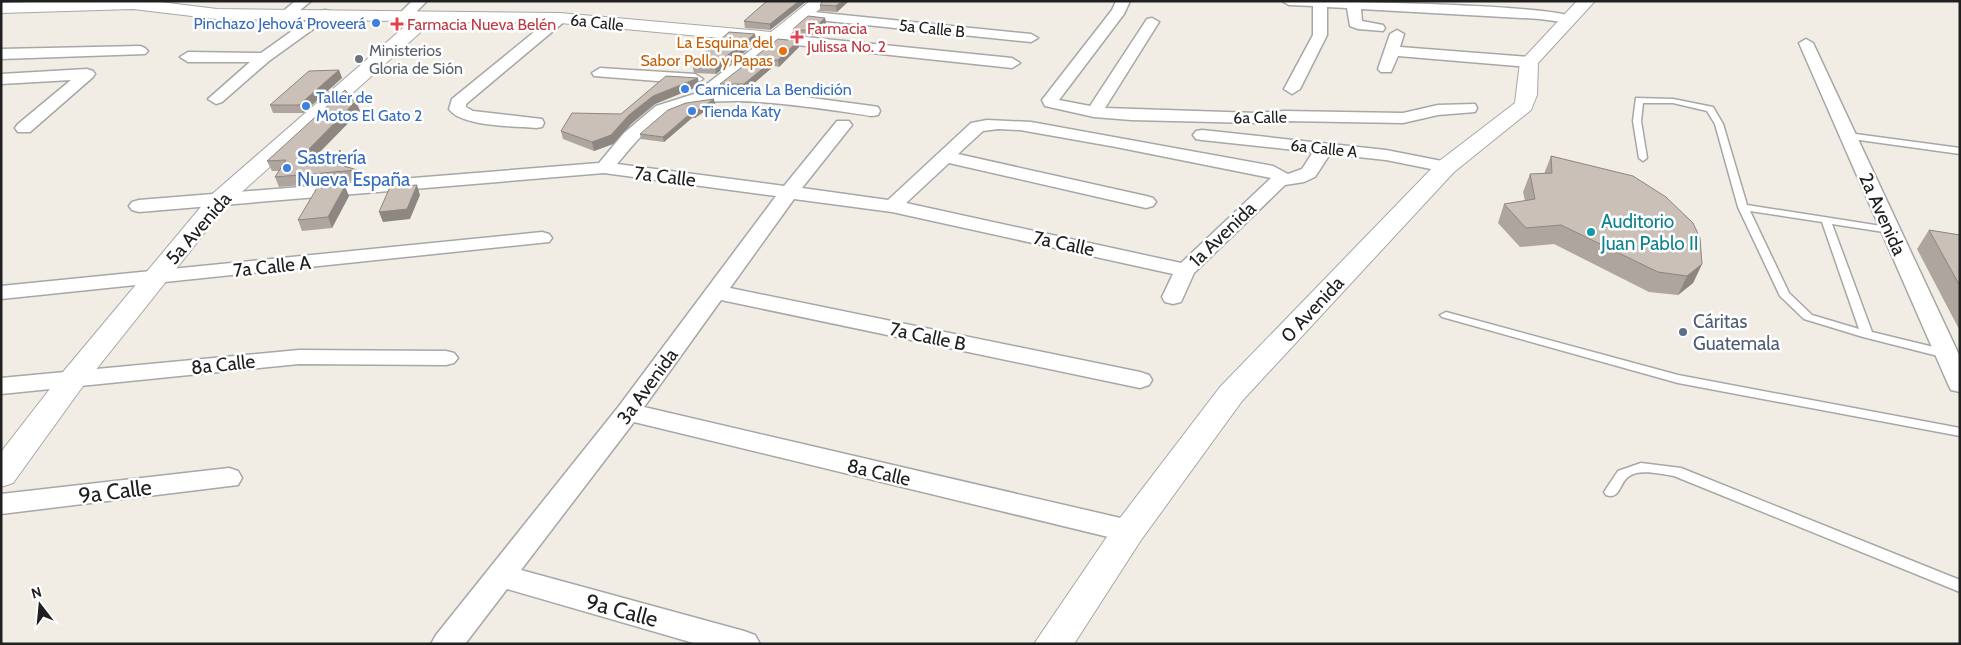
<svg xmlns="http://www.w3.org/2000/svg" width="1961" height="645" font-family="Cabin,sans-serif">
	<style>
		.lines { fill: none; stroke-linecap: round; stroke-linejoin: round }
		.service-casing { stroke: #a7a7a7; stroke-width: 3 }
		.minor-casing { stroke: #a7a7a7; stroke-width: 3 }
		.tertiary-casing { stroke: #a7a7a7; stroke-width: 2 }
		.service { fill: #fff; fill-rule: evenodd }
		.minor { fill: #fff; fill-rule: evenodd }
		.tertiary { fill: #fff; fill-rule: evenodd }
		.wall { fill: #aea59e }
		.shaded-wall { fill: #8d8681 }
		.building { fill: #cac0b8; stroke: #8d8681 }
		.shop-dot { fill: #3f7fe0; stroke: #fff; stroke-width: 2 }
		.health-dot { fill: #e0444e; stroke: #fff; stroke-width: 2 }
		.food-dot { fill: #e8710a; stroke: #fff; stroke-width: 2 }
		.worship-dot { fill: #6b7280; stroke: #fff; stroke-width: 2 }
		.culture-dot { fill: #0f9aa8; stroke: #fff; stroke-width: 2 }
		.service-dot { fill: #5c6f8a; stroke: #fff; stroke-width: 2 }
		.labels { text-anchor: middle; stroke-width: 5; stroke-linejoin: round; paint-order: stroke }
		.far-street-label { font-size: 16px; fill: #202020; stroke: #fff }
		.far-shop-label { font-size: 16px; fill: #366cbe; stroke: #fff; text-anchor: start }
		.far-health-label { font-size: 16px; fill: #be3a42; stroke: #fff; text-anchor: start }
		.far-food-label { font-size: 16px; fill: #c56008; stroke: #fff; text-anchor: end }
		.far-worship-label { font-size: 16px; fill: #5b616d; stroke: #fff; text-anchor: start }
		.shop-label { font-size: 19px; fill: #366cbe; stroke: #fff; text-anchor: start }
		.street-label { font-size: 19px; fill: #202020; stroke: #fff }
		.culture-label { font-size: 19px; fill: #0d838f; stroke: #fff; text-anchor: start }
		.service-label { font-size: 19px; fill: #4e5e75; stroke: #fff; text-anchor: start }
		.near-street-label { font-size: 22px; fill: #202020; stroke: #fff }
	</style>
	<rect width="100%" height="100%" fill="#f1ede5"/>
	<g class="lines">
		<defs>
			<path id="service" d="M1636,98L1673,99L1713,107L1723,124L1747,205L1894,228L1895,230L1894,232L1890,233L1832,224L1872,332L1950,351L1952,354L1950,357L1946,358L1863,337L1804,319L1780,296L1738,207L1715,124L1707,111L1673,103H1643L1641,121L1647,158L1643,161L1639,158L1633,121ZM1750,211L1822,222L1859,329L1812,315L1789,293Z
				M1848,133L1960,148V154L1845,138L1844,136Z
				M1446,312L1678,375L1960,428V436L1678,383L1442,317L1440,315Z
				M1641,463L1681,468L1960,580V592L1674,476C1661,474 1639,468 1628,477C1619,484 1620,500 1606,495L1604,492L1618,471Z"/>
			<path id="minor" d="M295,1H311L292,17H282L280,14Z
				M412,1H427L410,18H400L398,15Z
				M1116,1H1130L1124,14L1059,100L1090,106L1147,19L1152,18L1159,22L1105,108L1256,113L1284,111L1403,113L1438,105L1475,104L1477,108L1475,112L1438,115L1403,123L1284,121L1256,123L1131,120L1094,117L1045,106L1042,100L1112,10Z
				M1282,1C1317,1 1566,4 1577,19L1570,23L1540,19L1361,9L1362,21L1383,25L1385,28L1383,31L1358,29L1350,26L1347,8L1327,7V35L1300,89L1292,94L1284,89L1313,35V6L1289,5Z
				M325,10L330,11L332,14L330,17L269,61L222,102L216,104L208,99L250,62H188L180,57L188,52L261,53L320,11Z
				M804,11L1031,34L1038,38L1031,42L799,18L797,15Z
				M560,14L565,15L567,18L565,21L466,104V107L473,111L542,119L544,123L542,127L536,128C515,126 461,127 449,109L452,99L555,15Z
				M1397,30L1404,34L1400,47L1529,57L1537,62L1529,67L1398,56L1391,72H1381L1378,69L1390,34Z
				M775,34L1012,58L1020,63L1012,68L778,43L716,92L782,94L872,106L878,107L880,111L878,115L872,116C823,109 709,88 668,113C648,126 632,146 617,164L784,186L837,121H849L852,125L802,188L888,200L971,123L987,120L1031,122L1273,166L1288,174L1302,169L1313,152L1202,140L1196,139L1193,135L1196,131L1202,130L1386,150L1452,163L1455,167L1452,171L1446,172L1386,160L1330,154L1315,177L1304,182L1285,185L1194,273L1181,302L1173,304L1165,302L1162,297L1173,274L892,212L794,199L730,288L1140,372L1149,375L1152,380L1149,385L1140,388L721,300L644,407L1129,520L1139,523L1143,531L1139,539L1129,542L634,422L521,570L744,631L755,635L760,644H697L507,589L465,644H431L436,635L619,406L776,196L604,173L139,212L132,210L129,206L132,202L139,200L599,163L624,133L656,106L694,94L770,35ZM998,129L1020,130L1116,147L1271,178L1181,263L906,203L949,163L1146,208L1153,206L1156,202L1153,198L1146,196L958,154L983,131Z
				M1806,39L1813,43L1960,357V392L1951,390L1948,384L1799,43Z
				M140,46L145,48L148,51L145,54L1,59V49Z
				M600,68L695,74L703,79L695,84L594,76L592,73Z
				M87,69L93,71L95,74L93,77L30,132H18L15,128L18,124L71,80L1,84V74Z
				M542,232L549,234L552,238L549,242L1,299V286Z
				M299,350L446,351L454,353L458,358L454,363L446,365L299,364L1,394V378Z
				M229,468L238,471L242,478L238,485L1,514V494Z"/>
			<path id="tertiary" d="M57,1H152L217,9L560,13L771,32L810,1H829L781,42L775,43L560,23L432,22L226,206L83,386L13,483L1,487V452L63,372L210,196L411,21L217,19L133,9L1,13V3Z
				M1577,1H1595L1538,63L1537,95L1531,110L1454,172L1242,401L1141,540L1074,644H1034L1117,522L1220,387L1438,162L1515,103L1520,62Z"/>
		</defs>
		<use href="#service" class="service-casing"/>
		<use href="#minor" class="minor-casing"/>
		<use href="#tertiary" class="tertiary-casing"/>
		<use href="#service" class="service"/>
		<use href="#minor" class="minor"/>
		<use href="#tertiary" class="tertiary"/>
	</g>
	<path class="wall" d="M767,1H807L770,30L745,28L744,21Z
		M823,1H849L837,12L820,11V5Z
		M825,18L826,23L811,36L793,34V29Z
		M755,34L756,43L716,74L694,73L692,64Z
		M798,41L799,47L779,67L774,66L745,91L721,90L720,84Z
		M339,70L342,78L303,113H273L270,105Z
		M698,78L699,86L655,104L631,124L613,144L594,151L563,139L561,131L621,114Z
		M686,103L715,104L695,118H692L664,142L641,139L640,134Z
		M360,111L316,156L333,162L340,150L346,166L357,170L361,180L279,187L275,177L279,171H272L267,161Z
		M1551,156L1702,264L1693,283L1678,295L1649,292L1554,244L1520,247L1498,223L1504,204L1525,201L1523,192L1530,174H1544Z
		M349,196L332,228L302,231L298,220Z
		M1929,230L1960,235V331L1917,249Z"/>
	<path class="shaded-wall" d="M799,1H807L770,30V24Z
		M842,1H849L837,12L836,6Z
		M825,18L826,23L811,36V31Z
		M755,34L756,43L716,74L715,65Z
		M798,41L799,47L779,67L778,60Z
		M773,60L774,66L745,91L744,84Z
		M339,70L342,78L303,113L299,105Z
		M698,78L699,86L655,104L631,124L613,144L594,151L592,142L653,96Z
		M714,99L715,104L695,118L694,113Z
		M356,101L360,111L309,163L305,153Z
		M691,113L692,118L664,142L663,137Z
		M417,185L420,195L410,219L383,222L379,212Z
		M345,186L349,196L332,228L328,217Z
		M1702,264L1693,283L1678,295L1687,276Z"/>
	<path class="building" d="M767,1H799L770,24L744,21Z
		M823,1H842L836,6L820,5Z
		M808,16L825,18L811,31L793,29Z
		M729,32L755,34L715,65L692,64Z
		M778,39L798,41L778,60H773L744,84H720Z
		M339,70L299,105H270L309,71Z
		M666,76L698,78L653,96L629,115L611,135L592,142L561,131L572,113L621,114Z
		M345,90L356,101L305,153L333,162L340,150L344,166L357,170L275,177L286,160L267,161Z
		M714,99L694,113H691L663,137L640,134L668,110L686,103Z
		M1551,156L1633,176L1666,197L1693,223L1700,238L1702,264L1687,276L1658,272L1561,225L1526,228L1504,204L1535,199L1530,174L1552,173Z
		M417,185L407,209L379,212L390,187Z
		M345,186L328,217L298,220L317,188Z
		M1929,230L1960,235V286Z"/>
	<g class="shop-dot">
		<circle cx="376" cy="23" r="5"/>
		<circle cx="685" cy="89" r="5"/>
		<circle cx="306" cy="106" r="5"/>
		<circle cx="692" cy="111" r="5"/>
		<circle cx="287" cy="168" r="5"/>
	</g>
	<g class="health-dot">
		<path d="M394.5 16.5h5v5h5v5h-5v5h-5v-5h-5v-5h5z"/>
		<path d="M794.5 29.5h5v5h5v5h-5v5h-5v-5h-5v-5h5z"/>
	</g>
	<circle class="food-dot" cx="783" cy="51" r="5"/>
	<circle class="worship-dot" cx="359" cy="59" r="5"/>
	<circle class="culture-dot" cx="1591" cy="232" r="5"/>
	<circle class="service-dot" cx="1683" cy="332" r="5"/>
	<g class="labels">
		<g class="far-street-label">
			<text transform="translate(597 22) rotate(6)" y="6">6a Calle</text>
			<text transform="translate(932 28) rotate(6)" y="6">5a Calle B</text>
			<text transform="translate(1260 117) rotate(-1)" y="6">6a Calle</text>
			<text transform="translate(1324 148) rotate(6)" y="6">6a Calle A</text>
		</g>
		<g class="far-shop-label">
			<text x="366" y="29" text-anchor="end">Pinchazo Jehová Proveerá</text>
			<text x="695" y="95">Carniceria La Bendición</text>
			<text x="316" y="103">Taller de<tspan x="316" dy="18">Motos El Gato 2</tspan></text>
			<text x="702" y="117">Tienda Katy</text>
		</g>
		<g class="far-health-label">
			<text x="407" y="30">Farmacia Nueva Belén</text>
			<text x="807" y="34">Farmacia<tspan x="807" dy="18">Julissa No. 2</tspan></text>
		</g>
		<g class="far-food-label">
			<text x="773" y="48">La Esquina del<tspan x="773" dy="18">Sabor Pollo y Papas</tspan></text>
		</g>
		<g class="far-worship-label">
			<text x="369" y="56">Ministerios<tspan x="369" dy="18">Gloria de Sión</tspan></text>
		</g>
		<g class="shop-label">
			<text x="297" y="164">Sastrería<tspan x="297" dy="22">Nueva España</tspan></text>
		</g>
		<g class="street-label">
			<text transform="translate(665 176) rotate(7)" y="7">7a Calle</text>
			<text transform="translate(1883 214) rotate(66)" y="7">2a Avenida</text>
			<text transform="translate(198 228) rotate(-49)" y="7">5a Avenida</text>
			<text transform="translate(1222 234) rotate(-44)" y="7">1a Avenida</text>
			<text transform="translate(1064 243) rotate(12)" y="7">7a Calle</text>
			<text transform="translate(272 266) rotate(-6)" y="7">7a Calle A</text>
			<text transform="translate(1312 309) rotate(-47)" y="7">0 Avenida</text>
			<text transform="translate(928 336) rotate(12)" y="7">7a Calle B</text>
			<text transform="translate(223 364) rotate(-6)" y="7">8a Calle</text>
			<text transform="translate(647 386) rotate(-54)" y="7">3a Avenida</text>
			<text transform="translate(879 472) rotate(13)" y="7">8a Calle</text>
		</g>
		<g class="culture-label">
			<text x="1601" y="228">Auditorio<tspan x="1601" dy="22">Juan Pablo II</tspan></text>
		</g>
		<g class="service-label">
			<text x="1693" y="328">Cáritas<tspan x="1693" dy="22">Guatemala</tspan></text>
		</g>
		<g class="near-street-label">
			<text transform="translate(115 491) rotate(-7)" y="8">9a Calle</text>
			<text transform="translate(622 610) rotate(15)" y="8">9a Calle</text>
		</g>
	</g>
	<rect width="1961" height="645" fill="none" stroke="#202020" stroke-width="5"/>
	<g transform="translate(40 605) rotate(344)" stroke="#ffffff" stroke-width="4" paint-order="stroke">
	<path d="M0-4L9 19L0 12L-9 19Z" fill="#202020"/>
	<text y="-8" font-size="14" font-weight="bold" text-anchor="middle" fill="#202020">N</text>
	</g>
</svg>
